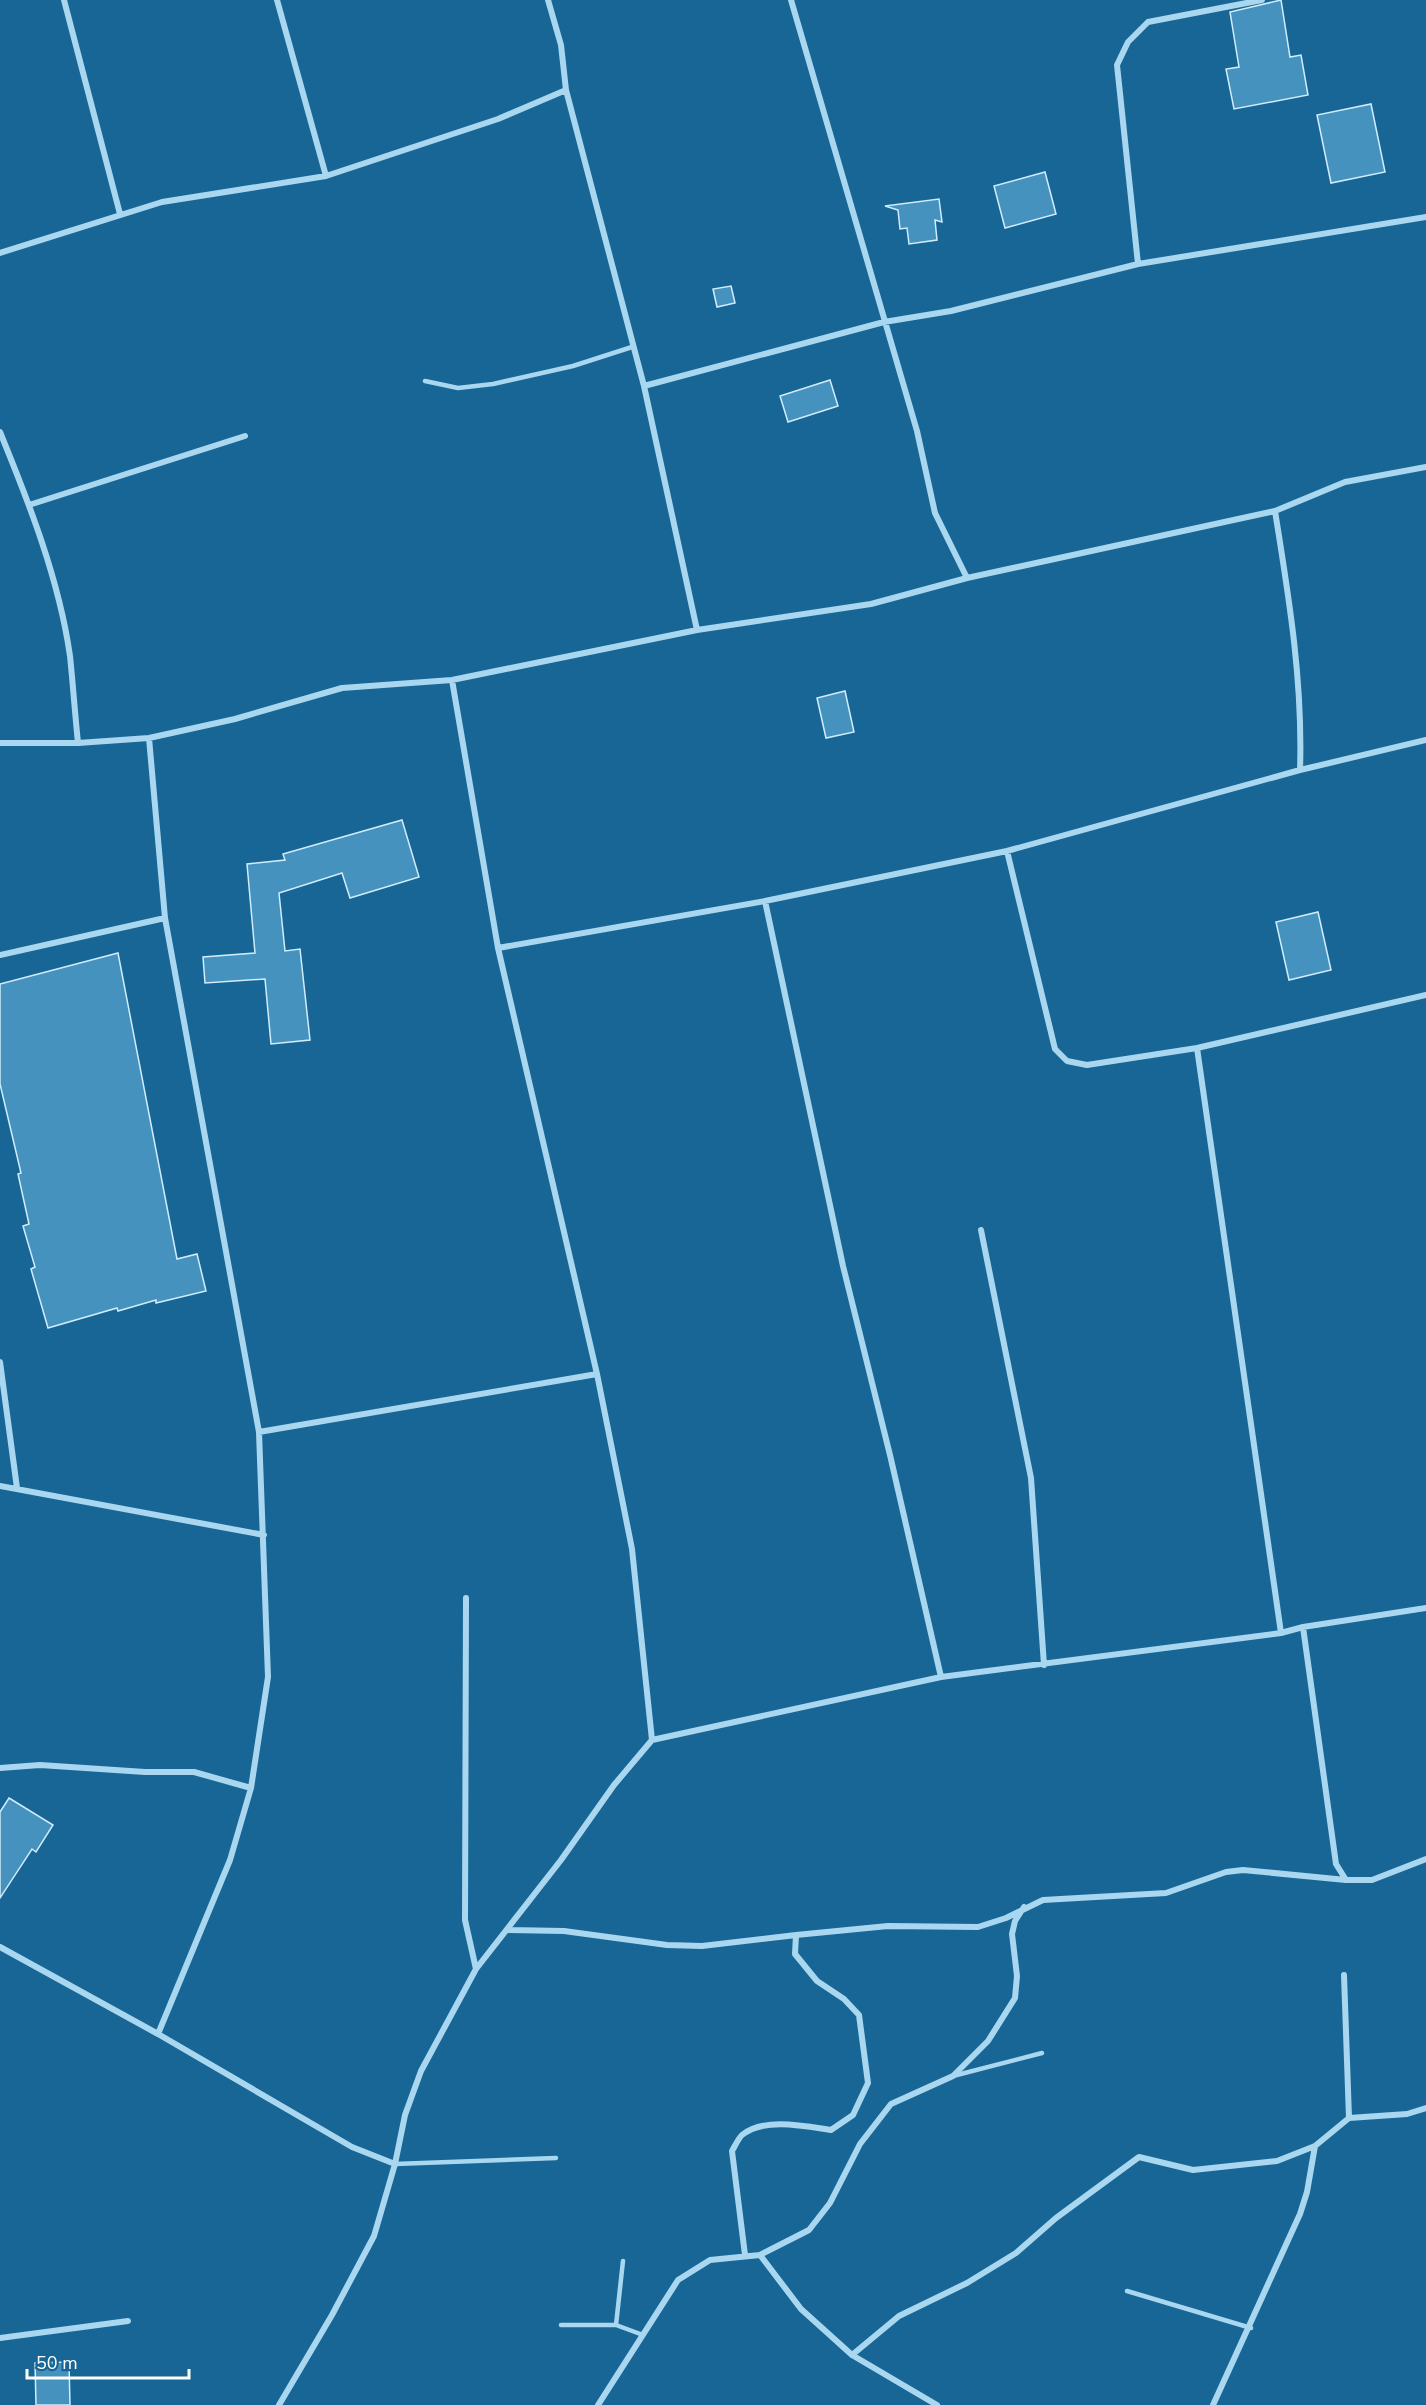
<svg xmlns="http://www.w3.org/2000/svg" width="1426" height="2405" font-family="'Nunito Sans',sans-serif">
	<style>
		.building { fill: #4592be; stroke: #d1ecfb; stroke-width: 1.5 }
		.lines { fill: none; stroke-linecap: round; stroke-linejoin: round }
		.lane { stroke: #aad7f0; stroke-width: 4.5 }
		.street { stroke: #aad7f0; stroke-width: 6 }
	</style>
	<rect width="100%" height="100%" fill="#186695"/>
	<path class="building" d="M1281,0L1290,57L1301,55L1308,95L1234,109L1226,69L1239,67L1230,12Z
		M1371,104L1385,172L1331,183L1317,115Z
		M1045,172L1056,214L1005,228L994,186Z
		M939,199L942,222L935,220L937,240L909,244L907,228L900,229L898,210L885,206Z
		M731,286L735,303L717,307L713,289Z
		M830,380L838,406L788,422L780,396Z
		M845,691L854,732L826,738L817,698Z
		M402,820L419,877L350,898L342,873L279,893L285,951L300,949L310,1040L271,1044L265,979L205,983L203,957L255,953L247,864L285,860L283,854Z
		M1318,912L1331,970L1289,980L1276,922Z
		M118,953L177,1259L197,1254L206,1291L156,1303V1300L118,1311L117,1308L48,1328L31,1269L35,1267L23,1226L29,1224L18,1174L21,1173L0,1084V984Z
		M9,1798L53,1825L36,1852L32,1849L0,1898V1812Z
		M69,2362L70,2405H36L35,2363Z"/>
	<g class="lines">
		<path class="lane" d="M425,381L458,388L493,384L573,366L632,347
			M953,2076L1042,2053
			M395,2164L556,2158
			M1127,2291L1251,2328
			M561,2325H616L643,2335
			M616,2325L623,2261"/>
		<path class="street" d="M64,0L120,214
			M277,0L326,176
			M548,0L561,45L566,90L644,386L884,322L951,311L1138,264L1426,217
			M791,0L917,431L935,513L967,578
			M0,253L162,202L326,176L498,119L566,90
			M1138,264L1117,65L1128,42L1148,22L1262,0
			M644,386L697,630
			M0,432C29,503 59,579 70,656C73,685 75,714 78,743
			M29,505L245,436
			M1275,511L1345,482L1426,467
			M452,680L498,948L597,1374L632,1549L652,1740
			M149,738L165,918L259,1432L268,1677L251,1788L230,1860L158,2034
			M0,743H78L149,738L235,719L342,688L452,680L697,630L871,604L967,578L1275,511C1289,598 1303,682 1300,770L1007,851L765,901L843,1266L890,1455L941,1677
			M1300,770L1426,740
			M1007,851L1055,1049L1067,1061L1087,1065L1197,1048L1426,995
			M498,948L765,901
			M0,955L165,918
			M1197,1048L1281,1633
			M981,1230L1031,1478L1044,1665
			M0,1362L17,1488
			M259,1432L597,1374
			M0,1486L264,1535
			M466,1598L465,1920L476,1969
			M1303,1627L1336,1864L1346,1880H1372L1426,1859
			M0,1768L40,1765L145,1772H194L251,1788
			M507,1930L564,1931L667,1945L702,1946L796,1935L795,1954L817,1981L844,1999L859,2015L868,2083L853,2115L831,2130C805,2126 764,2117 742,2135C738,2139 735,2146 732,2151L745,2255
			M796,1935L888,1926L978,1927L1006,1918L1043,1900L1166,1893L1226,1872L1243,1870L1346,1880
			M0,1947L158,2034L352,2147L395,2164
			M1344,1975L1349,2118
			M760,2255L801,2309L852,2355L937,2405
			M0,2338L128,2321
			M852,2355L899,2316L967,2283L1016,2253L1056,2218L1139,2157L1193,2170L1277,2161L1315,2146L1349,2118L1407,2114L1426,2108
			M279,2405L332,2315L374,2236L395,2164L405,2115L421,2071L476,1969L561,1860L614,1785L652,1740L941,1677L1281,1633L1303,1627L1426,1608
			M598,2405L678,2280L710,2260L760,2255L809,2230L830,2203L860,2144L891,2104L953,2076L988,2041L1015,1998L1017,1976L1012,1934L1015,1921L1024,1907
			M1213,2405L1300,2214L1307,2192L1315,2146"/>
	</g>
	<path d="M27 2369v9h162v-9" fill="none" stroke="#ffffff" stroke-width="3"/>
	<text x="36" y="2369" font-size="18" fill="#ffffff" stroke="#186695" stroke-width="4.5" paint-order="stroke">50 m</text>
</svg>
